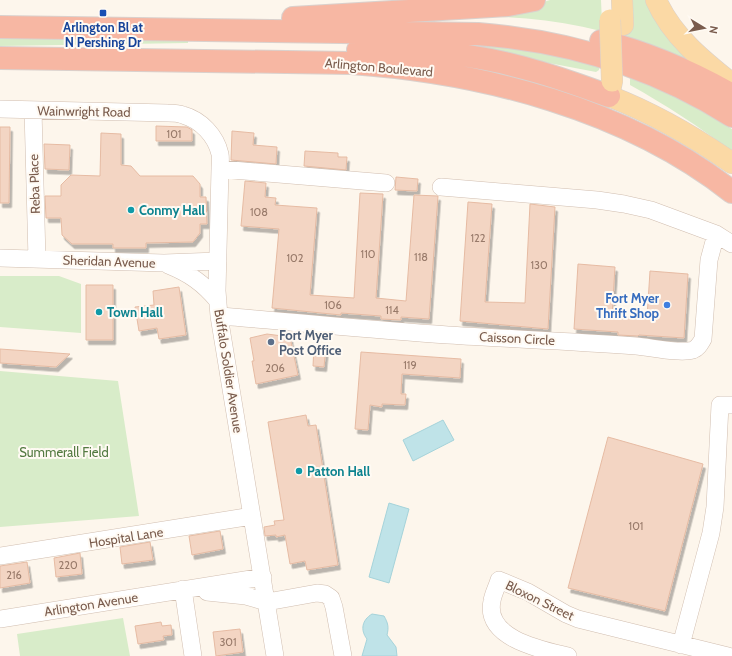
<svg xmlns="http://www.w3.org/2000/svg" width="732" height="656" font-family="Cabin,sans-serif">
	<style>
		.green { fill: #d8ecc9 }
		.water { fill: #bfe3e8; stroke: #a5d3da }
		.building { fill: #f3d5c3; stroke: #e6bba3; filter: url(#shadow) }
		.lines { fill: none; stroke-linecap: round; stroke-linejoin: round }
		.minor-casing { stroke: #d1beb0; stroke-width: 18 }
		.major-casing { stroke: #dad1cd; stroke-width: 22 }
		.highway-casing { stroke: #dad1cd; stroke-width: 24 }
		.minor { stroke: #fff; stroke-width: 17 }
		.major { stroke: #fbd9a5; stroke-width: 21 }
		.highway { stroke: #f7b7a3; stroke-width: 22 }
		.major-bridge-casing { stroke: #dad1cd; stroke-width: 22; stroke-linecap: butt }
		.major-bridge { stroke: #fbd9a5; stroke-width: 21 }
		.transit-dot { fill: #1a4fb4; stroke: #fffaf3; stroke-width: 1.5 }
		.culture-dot { fill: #0f9aa8; stroke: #fffaf3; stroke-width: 1.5 }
		.shop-dot { fill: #3f7fe0; stroke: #fffaf3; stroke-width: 1.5 }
		.service-dot { fill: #5c6f8a; stroke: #fffaf3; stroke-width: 1.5 }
		.labels { text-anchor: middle; stroke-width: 4; stroke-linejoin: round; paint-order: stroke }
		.number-label { font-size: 11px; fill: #987a6a }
		.transit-label { font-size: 13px; font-weight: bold; fill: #164399; stroke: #fffaf3 }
		.street-label { font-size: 13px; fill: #7a5c4d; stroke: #fffaf3 }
		.culture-label { font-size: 13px; font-weight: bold; fill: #0d838f; stroke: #fffaf3; text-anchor: start }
		.shop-label { font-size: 13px; font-weight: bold; fill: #366cbe; stroke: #fffaf3; text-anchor: end }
		.service-label { font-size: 13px; font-weight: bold; fill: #4e5e75; stroke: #fffaf3; text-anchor: start }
		.park-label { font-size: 13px; fill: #537a41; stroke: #fffaf3 }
	</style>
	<defs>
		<filter id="shadow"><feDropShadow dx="2.5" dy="4.5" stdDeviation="0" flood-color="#0004"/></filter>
	</defs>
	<rect width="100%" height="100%" fill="#fdf6ec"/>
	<path class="green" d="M550,0H601L602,23L627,0H650L697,64C683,58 669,51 655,47C606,30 552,18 500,17C465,16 429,20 393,22L525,8Z
		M0,37L188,39V43L0,46Z
		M476,45L504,47L536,51L599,66V70L596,72L460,46Z
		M630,76L676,96L732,129V151C699,127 666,105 630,85Z
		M0,276H59L81,284V333L0,327Z
		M0,371L118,381L139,516L0,527Z
		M123,618L130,656H20L17,634Z"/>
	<path class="water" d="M443,420L454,440L413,461L403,440Z
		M389,503L409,509L389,583L369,577Z
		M372,614L384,616C388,623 389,627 387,635L396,647L397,656H362L367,639C360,630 362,620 372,614Z"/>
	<path class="building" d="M156,126L187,127L192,130V141H156Z
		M0,127H10L9,203H0Z
		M232,131L254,133L253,145L277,147L276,164L231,160Z
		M101,133L121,134V165L131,166L140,176H193L200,184V197H206L207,224H200V233L193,242L146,243V248H113V244H72L62,235L61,218H46L45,196H61V185L71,175L100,176Z
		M44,144L70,145L69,170L45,169Z
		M305,151L338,153V157H347L346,170L304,166Z
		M396,177L418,179L417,191L395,190Z
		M245,181L266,183L265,197L276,198L275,205L317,208L310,295L354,298L360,193L383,194L376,298L406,301L414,195L438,196L429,319L401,317V320L381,319V316L341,313V315L272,308L279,229L241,226Z
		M468,202L492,204L485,302L525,303L530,204L555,207L548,329L460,321Z
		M578,264L615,267L612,316L647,318L650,271L688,274L684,338L639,335L638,336L618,335V332L574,329Z
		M86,285H113V340H86Z
		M179,287L186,335L159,339L157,328L139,331L135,307L154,305L153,291Z
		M267,334L290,337L298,375L256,384L252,361H254L250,338Z
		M314,346H326L324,367L313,366Z
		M0,349L70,354L56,367L0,363Z
		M361,352L461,359L460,378L402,374L401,394H406L405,405L382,404V407L370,405L368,430L355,429Z
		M306,415L308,426L316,425L338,565L307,570L305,561L290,564L285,535L276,537V535L265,536L264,527L275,525L274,521L284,520L268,422Z
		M608,437L703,464L665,611L568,588Z
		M220,531L223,549L192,555L189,536Z
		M150,542L153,560L122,564L120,547Z
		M80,553L82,574L56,577L54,558Z
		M27,562L30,583L0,588V566Z
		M161,622L162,626L171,625L172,635L163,636L164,640L138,644L135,626Z
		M240,629L243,652L216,656L213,632Z"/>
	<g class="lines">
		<defs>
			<path id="minor" d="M0,109L168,113C173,113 178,113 183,115C201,120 216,136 220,154C221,159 220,165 220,169L217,291L219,316L275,656
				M33,110L37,259
				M220,169L386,183
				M441,187L597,200L624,204L651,210L716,234L732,244
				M0,258L164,263L218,261
				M168,265C190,274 203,283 218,301
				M219,316C296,322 372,330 448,335C511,339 573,341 636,346C650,347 680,354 693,350C698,348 700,344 703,339L709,260L716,234
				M0,556L252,516
				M183,589L193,656
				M207,592L246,596L267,602L317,593L325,594L331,598L334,607L343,656
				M0,619L263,577
				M681,645L711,533L715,507L720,405H732
				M568,656C543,650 484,639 492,601C493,594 497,587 499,580L528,592L566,614L578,619L728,656"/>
			<path id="major" d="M622,0L623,25
				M656,0C672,36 702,60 732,84
				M612,81L609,96C653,113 693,136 732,163"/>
			<path id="highway" d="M293,18L508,5L534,0
				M0,27L478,34C569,41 655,67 732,116
				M601,41C648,53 690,71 732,95
				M358,50C395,50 432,50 468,56C516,63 563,79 609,96
				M0,58L351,63C482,72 627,109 732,192"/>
		</defs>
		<use href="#minor" class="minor-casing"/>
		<use href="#major" class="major-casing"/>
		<use href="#highway" class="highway-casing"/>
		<use href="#minor" class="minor"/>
		<use href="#major" class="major"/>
		<use href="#highway" class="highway"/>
		<defs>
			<path id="major-bridge" d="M610,20L612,81"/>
		</defs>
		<use href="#major-bridge" class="major-bridge-casing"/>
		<use href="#major-bridge" class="major-bridge"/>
	</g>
	<rect class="transit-dot" x="99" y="9" width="8" height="8" rx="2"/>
	<g class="culture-dot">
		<circle cx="131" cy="210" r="4"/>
		<circle cx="99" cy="312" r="4"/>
		<circle cx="299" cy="471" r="4"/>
	</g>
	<circle class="shop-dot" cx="667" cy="305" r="4"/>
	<circle class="service-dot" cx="271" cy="342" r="4"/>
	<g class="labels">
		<g class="number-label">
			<text x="174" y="138">101</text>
			<text x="259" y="216">108</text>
			<text x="478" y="242">122</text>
			<text x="368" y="258">110</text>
			<text x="421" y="261">118</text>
			<text x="295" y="262">102</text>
			<text x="539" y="269">130</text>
			<text x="333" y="309">106</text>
			<text x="392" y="314">114</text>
			<text x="410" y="369">119</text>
			<text x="275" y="372">206</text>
			<text x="636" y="530">101</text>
			<text x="68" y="569">220</text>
			<text x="14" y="579">216</text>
			<text x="228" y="646">301</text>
		</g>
		<g class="transit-label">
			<text x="103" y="32">Arlington Bl at<tspan x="103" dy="15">N Pershing Dr</tspan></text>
		</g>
		<g class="street-label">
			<text transform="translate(379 67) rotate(5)" y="5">Arlington Boulevard</text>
			<text transform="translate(84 111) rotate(1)" y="5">Wainwright Road</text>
			<text transform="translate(34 184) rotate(-92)" y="5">Reba Place</text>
			<text transform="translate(109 261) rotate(2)" y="5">Sheridan Avenue</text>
			<text transform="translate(517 338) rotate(3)" y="5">Caisson Circle</text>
			<text transform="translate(229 371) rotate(81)" y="5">Buffalo Soldier Avenue</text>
			<text transform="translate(126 537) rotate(-9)" y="5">Hospital Lane</text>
			<text transform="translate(540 600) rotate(26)" y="5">Bloxon Street</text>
			<text transform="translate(91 604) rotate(-9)" y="5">Arlington Avenue</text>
		</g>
		<g class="culture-label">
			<text x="139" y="215">Conmy Hall</text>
			<text x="107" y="317">Town Hall</text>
			<text x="307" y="476">Patton Hall</text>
		</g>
		<g class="shop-label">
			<text x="659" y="303">Fort Myer<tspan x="659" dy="15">Thrift Shop</tspan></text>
		</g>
		<g class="service-label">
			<text x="279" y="340">Fort Myer<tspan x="279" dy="15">Post Office</tspan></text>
		</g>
		<g class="park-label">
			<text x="64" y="457">Summerall Field</text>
		</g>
	</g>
	<g transform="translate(704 28) rotate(100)" stroke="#fffaf3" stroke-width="3" paint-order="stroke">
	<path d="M0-3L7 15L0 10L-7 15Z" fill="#7a5c4d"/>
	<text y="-6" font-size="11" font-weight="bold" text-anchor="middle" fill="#7a5c4d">N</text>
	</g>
</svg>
